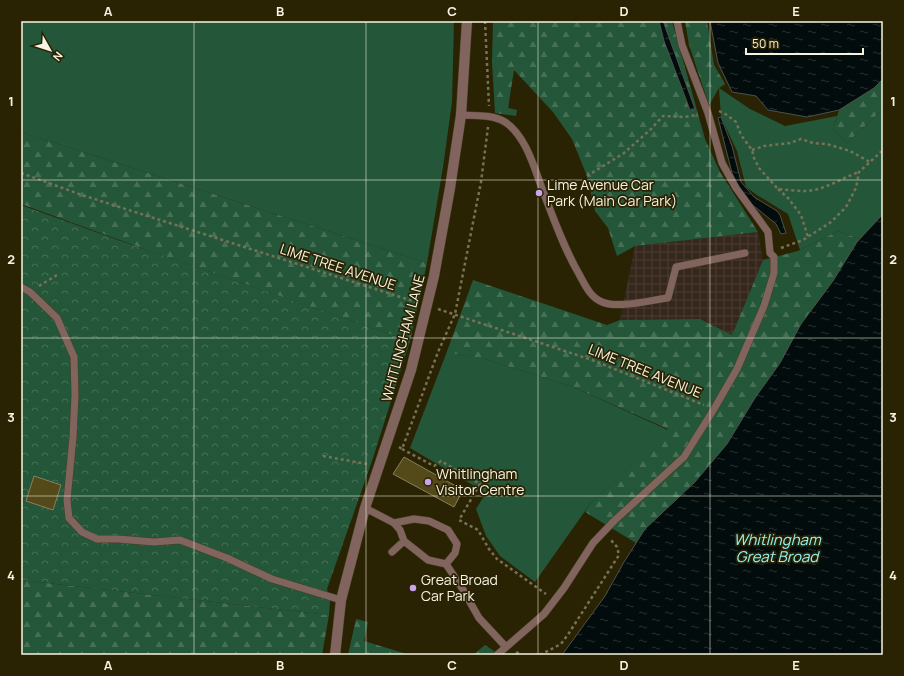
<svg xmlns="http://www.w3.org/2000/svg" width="904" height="676" font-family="Manrope,sans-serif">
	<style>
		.industrial { fill: url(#industrial-grid) }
		.grass { fill: #245739 }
		.forest { fill: url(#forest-firs) }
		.park { fill: url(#park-crowns) }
		.water { fill: url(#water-ripples); stroke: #4c514c }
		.building { fill: #544918; stroke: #867e5d }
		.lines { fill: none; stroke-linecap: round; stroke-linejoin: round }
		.service-casing { stroke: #474022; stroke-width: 8 }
		.minor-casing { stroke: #474022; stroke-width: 11 }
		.path { stroke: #777156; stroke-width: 2.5; stroke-dasharray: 3 3; stroke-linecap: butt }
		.service { stroke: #80645d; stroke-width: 7 }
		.minor { stroke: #80645d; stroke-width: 10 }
		.grid { fill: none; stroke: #f7f3e1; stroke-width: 1; stroke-opacity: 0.55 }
		.poi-dot { fill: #c9a5ee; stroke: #2a2303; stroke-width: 1.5 }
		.labels { text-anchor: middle; stroke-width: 3.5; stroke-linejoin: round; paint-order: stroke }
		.poi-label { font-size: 14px; fill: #f7f3e1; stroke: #2a2303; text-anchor: start }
		.street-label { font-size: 14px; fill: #f7f3e1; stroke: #2a2303 }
		.water-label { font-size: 15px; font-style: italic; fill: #91f3f9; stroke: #2a2303 }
		.neatline { fill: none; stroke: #f7f3e1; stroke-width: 1.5 }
		.grid-label { font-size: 13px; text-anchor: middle; font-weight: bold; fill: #f7f3e1 }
	</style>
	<defs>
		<pattern id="industrial-grid" width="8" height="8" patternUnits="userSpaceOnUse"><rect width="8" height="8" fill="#36271c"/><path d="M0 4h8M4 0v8" fill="none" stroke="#4a3c32"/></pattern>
		<pattern id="forest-firs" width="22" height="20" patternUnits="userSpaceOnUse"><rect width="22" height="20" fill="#245739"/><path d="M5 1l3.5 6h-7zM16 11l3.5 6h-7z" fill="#457055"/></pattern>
		<pattern id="park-crowns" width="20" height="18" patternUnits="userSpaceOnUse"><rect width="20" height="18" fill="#245739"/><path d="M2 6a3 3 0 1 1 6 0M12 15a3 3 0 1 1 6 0" fill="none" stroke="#457055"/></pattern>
		<pattern id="water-ripples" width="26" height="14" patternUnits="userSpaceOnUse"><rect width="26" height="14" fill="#030c0c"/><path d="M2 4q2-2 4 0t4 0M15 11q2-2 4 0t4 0" fill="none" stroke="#28302f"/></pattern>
	</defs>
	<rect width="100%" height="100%" fill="#2a2303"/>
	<path class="industrial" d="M758,232L763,260L732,335L700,319L620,320L635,246Z"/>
	<path class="grass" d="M21,21H454L452,102L443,167L427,263L21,132Z
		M719,88L750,109L785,126L837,116L833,130L847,143L883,109V215L860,239L838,231L800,250L788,214L757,195L746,187L737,151L721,117Z
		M446,354H456L482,358L573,387L668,430L590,504L535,582L500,556L486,536L476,509L486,493L410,448Z"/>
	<path class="forest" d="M493,21H672L705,139L720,172L758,232L635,246L617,256L608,228L595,211L587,176L572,139L553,112L514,70L508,108L517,110L516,116L495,113L492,62Z
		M685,21H707L714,65L725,84L719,88L709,105L689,45Z
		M883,79V109L847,143L833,130L839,110L874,88Z
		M21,132L427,263L410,341L158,254L21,204Z
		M838,231L860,239L833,281L801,324L780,363L755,398L727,444L695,482L645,529L636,543L585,512L590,504L668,429L573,387L485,359L456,354H446L473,280L607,325L620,320L700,319L732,335L763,260L798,251Z
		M21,580L329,615L322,655H21Z
		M356,619L368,622L364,641L410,655H348Z
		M485,645L500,655H473Z"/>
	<path class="park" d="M21,205L118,240L410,341L373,458L327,589L330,601L329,615L21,580Z"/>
	<path class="water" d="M659,21H663L695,109L690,110L664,41Z
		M710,21H883V79L874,88L839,110L807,117L768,110L756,96L732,92L718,63Z
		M721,117L732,146L741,182L754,197L777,211L780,215L786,233L781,234L776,224L749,202L741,192L732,173L718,118Z
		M883,214V655H562L605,596L624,562L645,529L695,482L727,444L755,398L780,363L801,324L833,281L857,242Z"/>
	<path class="building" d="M404,457L463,490L454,507L393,474Z
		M34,476L61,485L53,510L26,501Z"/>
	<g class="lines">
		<defs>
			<path id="service" d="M461,115C475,116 492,114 505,122C528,137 536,175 546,199C556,225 565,250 579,274C585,285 590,297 602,302C618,309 651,300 668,298L676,267L745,253
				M21,287L30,292L57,318L74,357L75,395L73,437L67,500L69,518L82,532L97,539H118L154,542L180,540L227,558L272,579L341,600
				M365,508L394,523L400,530L404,541L428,560L446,564L455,553L457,544L448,530L429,521L414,519L394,523
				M392,552L404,541
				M446,564L462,588L479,618L506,647
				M497,655L544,614L564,588L593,543L614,521L684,457L714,409L737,369L764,306L774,273V257L770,253L768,232L736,188L722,163L708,113L682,45L677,21"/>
			<path id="minor" d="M335,655L341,600L365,508L411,370L434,276L450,188L461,115L467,21"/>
		</defs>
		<use href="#service" class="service-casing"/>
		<use href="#minor" class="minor-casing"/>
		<path class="path" d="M485,21L489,106
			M719,111L727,115L736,122L741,135L752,150L754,158L759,168L778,189C791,190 805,193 818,189C832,185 845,177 859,172
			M752,150L764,146L790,143L801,139L813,143L827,144L850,151L870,162
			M21,173L82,195L416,302
			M587,176L624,153L651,129L663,116L684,117L697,115
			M778,189L788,198L801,215L808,237
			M781,248L803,240L831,222L846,207L856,188L859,172L883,150
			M39,286L57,275
			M438,309L592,360L704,405
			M399,447L402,449L438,352L455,314L481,182L488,127
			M402,449L434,466L441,461L480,484L459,520L478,530L489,549L497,559L546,594
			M323,456L367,464
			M516,652L522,655
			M540,655L561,644L569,633L619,555L617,547L611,540"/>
		<use href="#service" class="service"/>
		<use href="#minor" class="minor"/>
	</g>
	<path class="grid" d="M194,21V655M366,21V655M538,21V655M710,21V655M21,180H883M21,338H883M21,496H883"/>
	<g class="poi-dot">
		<circle cx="539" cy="193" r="4"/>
		<circle cx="428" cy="482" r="4"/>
		<circle cx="413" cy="588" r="4"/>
	</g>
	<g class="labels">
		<g class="poi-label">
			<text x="547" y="190">Lime Avenue Car<tspan x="547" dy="16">Park (Main Car Park)</tspan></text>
			<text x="436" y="479">Whitlingham<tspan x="436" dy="16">Visitor Centre</tspan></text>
			<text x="421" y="585">Great Broad<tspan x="421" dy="16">Car Park</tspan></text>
		</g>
		<g class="street-label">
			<text transform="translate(338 267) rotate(18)" y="5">LIME TREE AVENUE</text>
			<text transform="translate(403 338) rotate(-75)" y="5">WHITLINGHAM LANE</text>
			<text transform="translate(645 371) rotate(22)" y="5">LIME TREE AVENUE</text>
		</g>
		<g class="water-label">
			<text x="777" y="545">Whitlingham<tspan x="777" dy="17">Great Broad</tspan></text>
		</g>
	</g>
	<rect width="904" height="676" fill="none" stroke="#2a2303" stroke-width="44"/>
	<g transform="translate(50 50) rotate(129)" stroke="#2a2303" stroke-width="3" paint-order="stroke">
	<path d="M0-3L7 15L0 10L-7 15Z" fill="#f7f3e1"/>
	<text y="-6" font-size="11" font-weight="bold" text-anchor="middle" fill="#f7f3e1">N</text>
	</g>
	<path d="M746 48v6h117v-6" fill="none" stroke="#f7f3e1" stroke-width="2"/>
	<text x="752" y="48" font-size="12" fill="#f7f3e1" stroke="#2a2303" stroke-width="3" paint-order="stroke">50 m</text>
	<rect x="22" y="22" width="860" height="632" class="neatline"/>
	<g class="grid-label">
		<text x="108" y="16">A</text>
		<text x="280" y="16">B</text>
		<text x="452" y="16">C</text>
		<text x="624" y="16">D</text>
		<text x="796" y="16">E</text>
		<text x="11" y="106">1</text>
		<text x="893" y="106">1</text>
		<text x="11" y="264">2</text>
		<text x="893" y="264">2</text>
		<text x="11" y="422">3</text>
		<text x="893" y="422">3</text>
		<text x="11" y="580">4</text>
		<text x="893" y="580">4</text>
		<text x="108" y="670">A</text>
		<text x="280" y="670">B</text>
		<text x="452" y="670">C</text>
		<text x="624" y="670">D</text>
		<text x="796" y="670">E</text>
	</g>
</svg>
